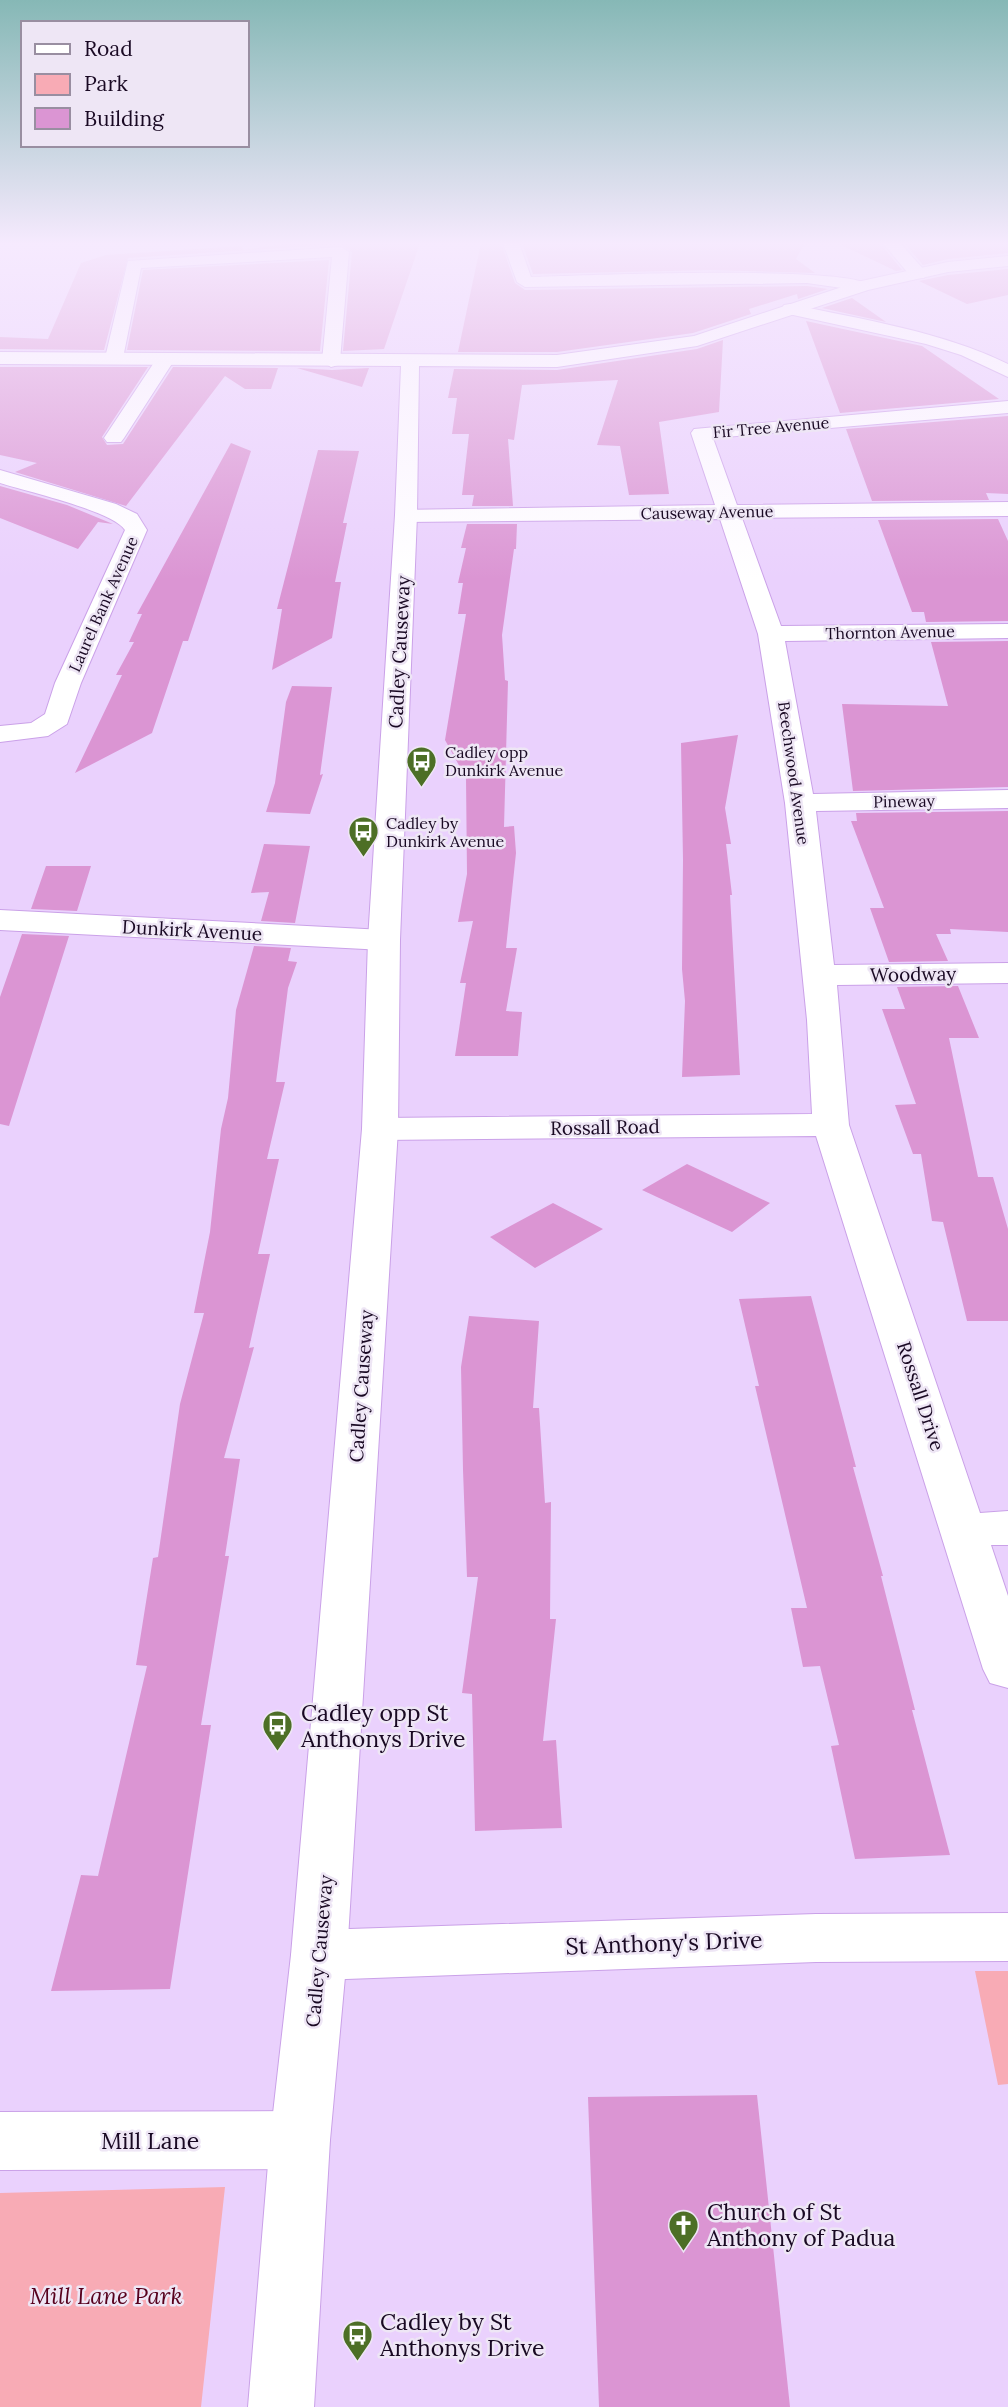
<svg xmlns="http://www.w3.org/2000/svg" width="1008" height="2407" font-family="Lora,serif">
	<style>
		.green { fill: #f8abb5 }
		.building { fill: #db95d3 }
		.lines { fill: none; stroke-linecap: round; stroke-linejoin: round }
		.street-casing { stroke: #caa1e8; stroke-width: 2 }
		.secondary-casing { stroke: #caa1e8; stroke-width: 2 }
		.street { fill: #fff; fill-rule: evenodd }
		.secondary { fill: #fff; fill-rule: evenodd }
		.labels { text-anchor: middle; stroke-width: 5; stroke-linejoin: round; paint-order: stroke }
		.far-street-label { font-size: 16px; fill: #190923; stroke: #eee6f5 }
		.far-poi-label { font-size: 16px; fill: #190923; stroke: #eee6f5; text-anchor: start }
		.street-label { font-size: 19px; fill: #190923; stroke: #eee6f5 }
		.near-poi-label { font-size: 23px; fill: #190923; stroke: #eee6f5; text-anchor: start }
		.near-street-label { font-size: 23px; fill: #190923; stroke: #eee6f5 }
		.near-park-label { font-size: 23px; font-style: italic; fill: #57001d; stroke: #eee6f5 }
	</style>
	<rect width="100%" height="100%" fill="#ead1fd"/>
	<path class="green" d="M975,1971H1008V2084L998,2085Z
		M225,2187L201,2407H0V2193Z"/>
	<path class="building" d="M291,243H420L384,349L343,351L352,252L341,244L128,258L104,350L0,349V337L48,339L81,263L106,255L241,246L244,250Z
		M481,243H501L515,283L525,290L807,286L828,289L798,299L797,294L749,309L751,314L693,333L557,352H458Z
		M522,243H805L796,259L815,273L711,270L533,274Z
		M837,243H880L902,270L896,271Z
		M904,243H1008V253L948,259L923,265Z
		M329,260L320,351L127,350L143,270Z
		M1008,269V295L967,304L919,281L948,275Z
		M852,298L886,322L822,308Z
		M806,321L922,346L999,399L840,413Z
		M723,340L719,412L659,422L669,494L629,495L620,446L597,445L618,380L522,385L514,440L508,439L513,506H472L474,495H462L469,434H452L457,398H448L454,369L557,370L697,349Z
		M0,367H148L102,437L107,445L123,444L173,367L278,368L271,389H245L225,376L126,506L15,472L37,463L0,455Z
		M297,368L332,370L369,368L362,387Z
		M1008,416V494L986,493L989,500L872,501L846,429Z
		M231,443L251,451L188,641H183L152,733L75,773L122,675H116L134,642H129L142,614H137Z
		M318,450L359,451L343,523H347L335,582H341L332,638L272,670L282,609H277Z
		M0,486L67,505L113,524L98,522L78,549L0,518Z
		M998,519L1008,541V621L926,622L924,612H912L878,520Z
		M467,524H517L516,549H514L502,635L505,680L508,681L504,827L514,826L516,853L506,948H517L506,1011L522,1012L518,1056H455L466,983H460L473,921L458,922L467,874L466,778L445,740L466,614H458L463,583H458L466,548H461Z
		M1008,641V787L853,791L842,704L948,706L931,642Z
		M292,686L332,687L320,775L323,774L310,814L266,812L275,783L286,702Z
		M738,735L725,808L731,844H726L732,895H730L740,1075L682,1077L685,1001L682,969L683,860L681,743Z
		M1008,811V932L950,929L951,934H936L948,961L889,962L870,908H884L851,821H857L856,813Z
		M264,844L310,846L295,923L261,921L269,892L251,893Z
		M46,866H91L77,911L31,909Z
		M22,934L69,936L9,1126L0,1124V997Z
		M254,946L291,948L288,961L297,962L288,988L276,1082H285L267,1159H279L258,1254H270L249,1348L254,1347L224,1458L240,1459L225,1556H229L201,1725H211L170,1989L51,1991L81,1875L98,1876L147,1666L136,1665L153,1558L158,1557L180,1404L204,1313H194L210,1232L221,1129L228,1098L236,1010Z
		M958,986L979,1038H949L978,1177H993L1008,1229V1321H967L943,1222L932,1221L921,1154H913L895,1105L916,1104L882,1009H905L897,987Z
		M687,1164L770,1203L732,1232L642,1190Z
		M553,1203L603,1229L535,1268L490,1237Z
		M811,1296L856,1467H853L883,1576H881L915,1710H912L950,1855L855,1859L831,1746L839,1745L820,1666L803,1667L791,1608H807L755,1386H759L739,1299Z
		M469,1316L539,1321L533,1408H539L545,1503L551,1502L550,1619H556L543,1741L556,1740L562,1828L475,1831L472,1694L462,1693L478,1577H467L463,1470L461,1367Z
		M757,2095L790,2407H599L588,2097Z"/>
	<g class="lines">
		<defs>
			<path id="street" d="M503,243H519L531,277C578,276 851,264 871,286L863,291L807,283L525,287L517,282Z
				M883,243H900L924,270L926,274L924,278H912Z
				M341,247L349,252L340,361L338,365L331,367L322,361L332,257L141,268L123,358L114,364L105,358L128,261Z
				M790,304C864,320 940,331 1008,364V377L961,355L926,344L784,313L781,309L784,305Z
				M166,353L175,359L124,438L121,442H107L104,438L159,355Z
				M1008,401V413L713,438L737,505L1008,502V516L742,518L781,626L1008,624V638L785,641L813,794L1008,790V808L816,811L834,965L1008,963V983L837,985L849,1125L980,1513L1008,1511V1545H991L1008,1596V1688L990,1683L983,1669L816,1136L380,1140L367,1137L362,1129L367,1121L380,1118L812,1114L807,1020L785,803L758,634L720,519L406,522L398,520L395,515L398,510L715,505L691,433L694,429Z
				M0,470L116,504L137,514L147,530L81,683L67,724L48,736L0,742V726L31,723L45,714L55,683L125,530C113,511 25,491 0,483Z
				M0,910L384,930L395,933L400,940L395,947L384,950L0,930Z
				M1008,1913V1961L816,1962L319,1980L299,1973L291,1955L299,1937L319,1930L816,1914Z
				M300,2111L321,2120L330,2140L321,2160L300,2169L0,2170V2112Z"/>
			<path id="secondary" d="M1008,256V266L948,272L868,290L697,346L557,367L419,366L417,515L400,940L398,1129L347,1955L330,2140L314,2407H248L270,2140L291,1955L362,1129L368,940L395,515L401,366L0,364V352L557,355L694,336L857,282L948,262Z"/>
		</defs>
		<use href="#street" class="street-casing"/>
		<use href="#secondary" class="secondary-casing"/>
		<use href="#street" class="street"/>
		<use href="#secondary" class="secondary"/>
	</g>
	<linearGradient id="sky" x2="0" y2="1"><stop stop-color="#86b8b6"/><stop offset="0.42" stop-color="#f6eafe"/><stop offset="1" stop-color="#f6eafe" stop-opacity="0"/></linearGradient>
	<rect width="1008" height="580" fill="url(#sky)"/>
	<defs>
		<symbol id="bus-pin" viewBox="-11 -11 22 30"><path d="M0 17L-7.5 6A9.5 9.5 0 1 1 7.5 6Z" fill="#4d6f26" stroke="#eee6f5"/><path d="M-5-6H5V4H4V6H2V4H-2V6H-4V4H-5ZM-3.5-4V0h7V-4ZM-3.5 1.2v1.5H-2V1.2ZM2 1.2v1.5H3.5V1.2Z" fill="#fff"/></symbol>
		<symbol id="church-pin" viewBox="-11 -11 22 30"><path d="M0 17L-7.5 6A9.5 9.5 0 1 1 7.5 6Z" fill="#4d6f26" stroke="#eee6f5"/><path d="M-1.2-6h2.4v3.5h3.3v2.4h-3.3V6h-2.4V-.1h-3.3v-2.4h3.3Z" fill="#fff"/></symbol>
	</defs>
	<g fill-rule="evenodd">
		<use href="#bus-pin" x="404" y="744" width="35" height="47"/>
		<use href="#bus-pin" x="346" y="814" width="35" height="47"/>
		<use href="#bus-pin" x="260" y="1708" width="35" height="47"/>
		<use href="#church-pin" x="666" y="2208" width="35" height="47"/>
		<use href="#bus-pin" x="340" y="2318" width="35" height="47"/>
	</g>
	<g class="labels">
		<g class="far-street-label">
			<text transform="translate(771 427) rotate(-5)" y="6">Fir Tree Avenue</text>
			<text transform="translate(707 512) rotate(-1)" y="6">Causeway Avenue</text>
			<text transform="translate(103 604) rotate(-66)" y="6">Laurel Bank Avenue</text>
			<text transform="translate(890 632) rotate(-1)" y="6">Thornton Avenue</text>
			<text transform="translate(794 773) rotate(82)" y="6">Beechwood Avenue</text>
			<text transform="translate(904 801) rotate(-1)" y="6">Pineway</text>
		</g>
		<g class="far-poi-label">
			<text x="445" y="758">Cadley opp<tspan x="445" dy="18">Dunkirk Avenue</tspan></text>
			<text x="386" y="829">Cadley by<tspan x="386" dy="18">Dunkirk Avenue</tspan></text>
		</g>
		<g class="street-label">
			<text transform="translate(399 652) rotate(-87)" y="7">Cadley Causeway</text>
			<text transform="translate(192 930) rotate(3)" y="7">Dunkirk Avenue</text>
			<text transform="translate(913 974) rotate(-1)" y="7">Woodway</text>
			<text transform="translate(605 1127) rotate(-1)" y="7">Rossall Road</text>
			<text transform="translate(361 1386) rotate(-86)" y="7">Cadley Causeway</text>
			<text transform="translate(921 1396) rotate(72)" y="7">Rossall Drive</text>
			<text transform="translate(319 1951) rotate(-85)" y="7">Cadley Causeway</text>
		</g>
		<g class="near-poi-label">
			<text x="301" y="1721">Cadley opp St<tspan x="301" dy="26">Anthonys Drive</tspan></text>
			<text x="707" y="2220">Church of St<tspan x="707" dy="26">Anthony of Padua</tspan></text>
			<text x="380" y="2330">Cadley by St<tspan x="380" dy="26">Anthonys Drive</tspan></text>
		</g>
		<g class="near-street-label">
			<text transform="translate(664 1943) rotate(-2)" y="8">St Anthony's Drive</text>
			<text x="150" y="2149">Mill Lane</text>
		</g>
		<g class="near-park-label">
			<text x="106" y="2304">Mill Lane Park</text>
		</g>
	</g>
	<rect x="21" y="21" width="228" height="126" fill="#eee6f5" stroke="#998ea1" stroke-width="2"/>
	<rect x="35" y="44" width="35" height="10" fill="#ffffff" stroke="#998ea1" stroke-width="2"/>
	<text x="84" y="56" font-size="21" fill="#190923">Road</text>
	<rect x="35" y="74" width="35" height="21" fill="#f8abb5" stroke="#998ea1" stroke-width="2"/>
	<text x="84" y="91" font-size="21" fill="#190923">Park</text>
	<rect x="35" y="108" width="35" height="21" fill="#db95d3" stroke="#998ea1" stroke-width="2"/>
	<text x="84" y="126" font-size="21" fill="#190923">Building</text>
</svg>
